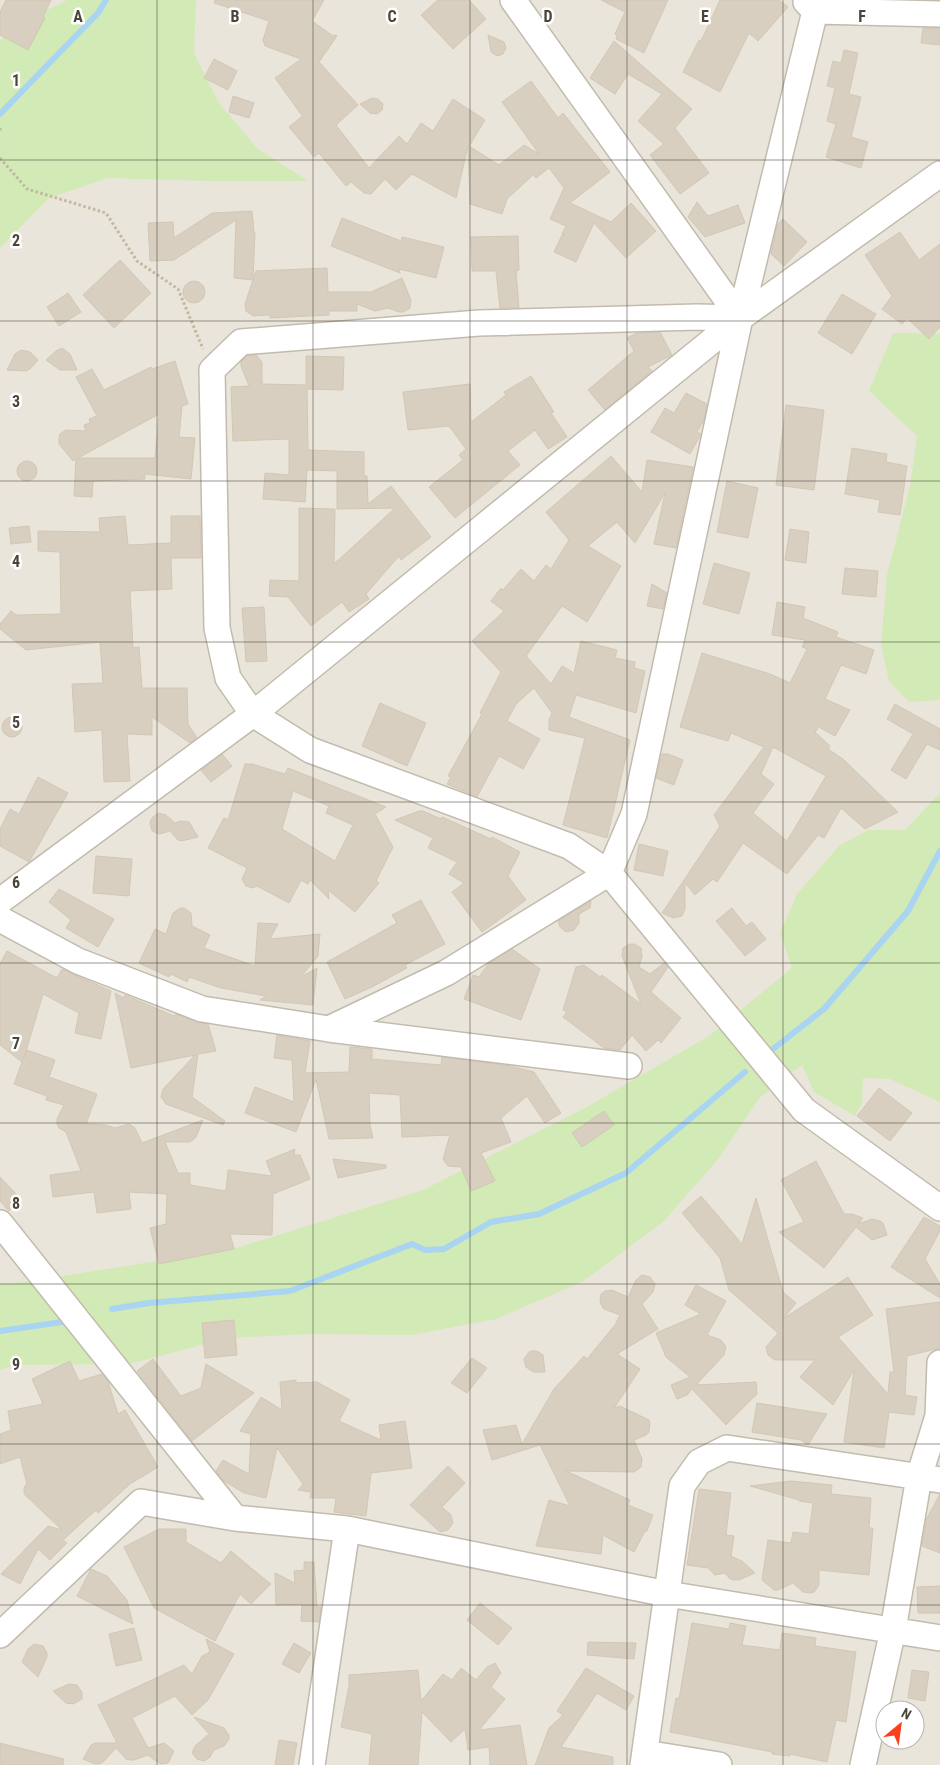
<svg xmlns="http://www.w3.org/2000/svg" width="940" height="1765" font-family="'Roboto Condensed',sans-serif">
	<style>
		.residential { fill: #eae5da; fill-rule: evenodd }
		.green { fill: #d2eab5 }
		.lines { fill: none; stroke-linecap: round; stroke-linejoin: round }
		.stream { stroke: #a9d4f2; stroke-width: 6 }
		.building { fill: #d8cfc1; stroke: #d3c7b4; fill-rule: evenodd }
		.minor-casing { stroke: #c2bbae; stroke-width: 28 }
		.path { stroke: #c4b79f; stroke-width: 3; stroke-dasharray: 2.5 2.5; stroke-linecap: butt }
		.minor { stroke: #fff; stroke-width: 25 }
		.grid { fill: none; stroke: #4b4439; stroke-width: 1; stroke-opacity: 0.55 }
		.grid-label { font-size: 16px; text-anchor: middle; font-weight: bold; fill: #4b4439; stroke: #fff; stroke-width: 5; stroke-linejoin: round; paint-order: stroke }
	</style>
	<rect width="100%" height="100%" fill="#f6f3ec"/>
	<path class="residential" d="M0,0H940V1765H0ZM885,1710H915V1740H885Z"/>
	<path class="green" d="M67,0H196L194,53L219,103L258,149L308,181H208L108,178L49,198L0,248V41L15,26Z
		M893,333L940,334V700L909,702L889,681L881,645L887,575L910,486L917,436L869,391Z
		M940,793V1102L890,1079L863,1078L862,1103L855,1116L814,1092L802,1065L760,1097L719,1158L663,1222L582,1282L496,1319L411,1335L307,1334L228,1338L129,1364L16,1365L0,1370V1284L25,1282L233,1249L423,1190L585,1108L709,1036L792,968L780,933L797,894L839,846L868,830H905Z"/>
	<g class="lines">
		<path class="stream" d="M0,114L98,13L106,0
			M773,1049L824,1009L908,911L940,851
			M112,1309L149,1303L290,1291L412,1244L425,1250L444,1249L491,1222L539,1214L626,1173L745,1072
			M0,1331L62,1322"/>
	</g>
	<path class="building" d="M6,0H51L43,17L45,18L28,50L0,35V12Z
		M215,0H324L312,21L333,36L335,35L337,36L319,62L358,105L336,125L369,168L399,136L407,144L421,123L433,131L453,99L485,120L469,146L499,165L524,145L539,154L502,102L531,81L558,118L563,113L610,172L570,203L611,222L631,203L656,231L626,258L594,223L576,262L554,252L562,235H565L562,234L566,226L550,219L564,188L549,168L536,178L533,175L507,199L502,214L470,204L468,146L456,198L412,174L396,190L385,179L371,194L364,193L351,182L346,186L319,153L314,157L289,127L301,117H303L275,78L301,59L265,46L263,40L269,21L214,3Z
		M438,0H469L486,19L453,49L421,15Z
		M601,0H668L644,53L616,39L617,36L615,34L625,12Z
		M720,0H779L788,7L758,41L749,33L720,92L683,72L699,40L701,41Z
		M923,28H940V45L921,43Z
		M488,35L504,42L506,48L503,54L497,56L491,52Z
		M614,41L692,109L675,128L709,173L680,194L650,155L664,144L638,121L662,94L628,74L615,94L590,78Z
		M844,50L858,53L849,94L861,97L851,137L868,142L861,168L826,157L836,124L827,121L835,88L827,86L833,61L841,63Z
		M214,59L237,71L228,90L204,78Z
		M233,96L254,103L249,118L229,112Z
		M372,98L378,99L383,104L382,110L377,114L370,113L360,104Z
		M697,202L708,216L738,205L745,223L705,237L688,217Z
		M252,211L254,233H255L253,280L234,278L236,220L174,260L150,261L148,223L173,222L174,238L212,213Z
		M342,218L401,241L402,237L444,247L436,278L399,269L400,273L331,246Z
		M783,219L807,242L784,266L771,254L777,225Z
		M900,232L919,260L940,244V327L929,339L907,318L902,324L882,309L892,296L865,255Z
		M518,236L519,270L516,271L519,308H500L496,271H472L471,237Z
		M120,260L151,293L114,328L83,295Z
		M327,268L328,292H371L402,278L411,300L410,308L403,312H399L388,308L375,311L357,304V311H329V315L270,318V315L253,316L246,311L245,304L256,271Z
		M183 292a11 11 0 1 1 22 0a11 11 0 1 1-22 0Z
		M68,293L81,312L59,326L47,307Z
		M842,294L876,314L852,354L818,333Z
		M660,332L672,355L648,367L652,371L605,410L588,390L634,351L627,338L637,333Z
		M62,348L70,354L77,370H60L46,360L56,351Z
		M21,350L30,352L38,360L30,369L26,371L7,370L15,354Z
		M256,355L262,362V384L306,385V356L344,357L343,390L307,389L308,450L364,452V476H367L368,504L391,486L431,537L401,560L399,556L366,594L369,599L349,612L342,602L311,626L288,597L269,596L270,580L299,581V508L335,509L334,564L395,508L337,509V471L307,470L305,502L263,499L265,473L289,475V439L233,441L231,387L249,386L241,366V362L247,356Z
		M175,361L188,404L182,406L179,437L195,438L191,479L145,474V479L93,481L92,497L74,496L76,459L73,461L59,444V438L60,434L66,430L86,431L84,425L90,423L89,419L97,416L76,377L92,369L104,390L151,367L152,369ZM159,414L155,458H78Z
		M531,376L554,412L551,413L567,437L548,449L535,430L508,451L520,465L455,518L429,487L463,460L459,455L466,449L449,426L408,430L403,392L470,384L471,422L506,395L504,392Z
		M686,393L707,404L704,420L697,432L701,434L700,436L690,454L651,432L665,408L674,413Z
		M786,405L824,410L814,490L776,485Z
		M852,448L887,454L886,462L907,466L900,515L878,512L880,500L845,494Z
		M611,456L642,492L647,460L693,467L676,548L654,544L665,493L635,543L617,522L588,546L621,566L587,622L562,606L526,656L551,684L562,666L574,673L581,641L617,650L615,658L635,662L634,668L645,671L636,713L576,695L569,717L630,740L607,838L563,825L585,738L549,730V720L552,713L534,688L516,704L507,721L540,739L523,769L499,756L477,797L447,784L451,777L448,776L482,714L480,713L501,672L472,641L504,611L491,601L501,588L503,590L521,569L534,581L546,565L551,569L569,540L546,512Z
		M17 471a10 10 0 1 1 20 0a10 10 0 1 1-20 0Z
		M727,481L758,488L748,538L717,532Z
		M125,516L128,545L171,543V516H200L201,558H171L172,589L130,591L133,648L139,647L142,688H187L188,724L197,738L190,743L152,717V735L127,734L130,781L104,782L102,730L75,732L72,684L103,683L100,642L26,650L0,629V624L11,611L16,615L61,614L60,552L38,551V531L100,532L99,518Z
		M29,526L31,542L11,544L9,528Z
		M790,529L809,532L806,563L785,560Z
		M714,563L750,573L739,614L703,604Z
		M845,568L878,571L876,597L842,594Z
		M652,584L667,593L663,609L647,606Z
		M777,602L805,607L803,618L838,632L836,637L874,650L866,674L841,665L825,699L850,710L835,736L819,727L815,732L830,746L828,749L843,759L898,812L865,829L841,808L824,838L818,835L787,874L743,843L717,882L713,879L695,895L685,883V909L682,916L673,918L662,913L720,826L714,815L764,747L731,733L728,741L680,727L702,653L770,674L790,683L807,649L802,647L805,640L772,635ZM773,747L826,776L787,841L753,813L774,784L761,774Z
		M264,607L267,661L246,662L242,608Z
		M380,703L426,723L407,766L362,746Z
		M895,704L940,729V750L927,744L906,779L891,770L913,734L887,719Z
		M2 727a10 10 0 1 1 20 0a10 10 0 1 1-20 0Z
		M222,754L232,766L211,782L201,770Z
		M662,754H668L683,760L674,785L656,778Z
		M245,764H252L285,774L288,768L386,807L375,814L393,847L376,881L379,883L355,912L328,890L329,899L310,880L308,884L301,880L289,903L257,886L252,888L246,886L242,879L247,868L208,848L224,818L228,820ZM293,791L329,806L326,813L353,825L335,861L282,829Z
		M38,777L68,793L29,862L0,846V829L10,809L19,814Z
		M419,811H423L441,819L442,817L491,839L492,837L520,852L508,876L526,900L482,932L452,892L464,883L449,874L457,862L428,848L433,838L395,820Z
		M158,813L166,815L175,823L181,821L189,822L198,837L181,841L178,840L170,831L159,834L152,831L150,822L152,818Z
		M639,844L668,851L663,876L634,870Z
		M96,856L132,859L129,896L93,893Z
		M59,889L114,919L98,947L66,928L71,920L49,902Z
		M421,900L445,944L405,965L407,968L372,987L345,999L327,962L397,923L392,915Z
		M591,901L590,908L579,914V923L574,930L566,932L560,927L558,921Z
		M180,908H184L191,913L192,926L210,935L204,948L255,966L258,923L278,924L270,939L320,934L318,956L301,977L317,968L313,1005L260,1000L266,996L221,988L189,977L187,982L171,974L169,977L139,963L155,929L166,934L173,913Z
		M732,908L746,926L752,922L766,939L745,956L716,921Z
		M630,944H634L641,948L642,956L639,967L650,974L664,963L668,967L651,992L681,1018L661,1043L658,1040L646,1051L632,1035L620,1050L604,1048L563,1017L567,1012L563,1010L576,967L584,965L600,977L602,975L641,1004L622,956L623,948Z
		M512,949L540,969L521,1020L464,999L473,975L479,977L489,963Z
		M7,951L57,978L62,969L111,991L101,1039L75,1033L79,1013L43,994L24,1058L27,1050L55,1060L49,1077L97,1094L86,1124L106,1125L115,1128L129,1124L135,1128L142,1143L203,1120L196,1137L193,1140L189,1142H165L178,1173H190V1185L226,1191L228,1170L272,1176L266,1161L295,1149L294,1155H300L310,1179L273,1194L272,1235L230,1234L234,1249L159,1264L150,1228L166,1224L167,1194L129,1192L131,1209L97,1213L94,1192L53,1197L50,1175L81,1171L66,1132L59,1128L57,1124V1119L64,1105L46,1100L47,1096L14,1084L22,1062L0,1045V964Z
		M115,993L124,998L125,995L174,1016L176,1014L197,1022L208,1024L216,1051L198,1054L192,1097L225,1121L223,1125L166,1104L161,1097L163,1089L195,1055L131,1068Z
		M277,1035L310,1041L305,1073L349,1072L350,1047L372,1049V1059L441,1065L442,1057L510,1066L534,1072L561,1113L545,1123L527,1096L501,1118L511,1142L481,1153L495,1181L471,1191L461,1167L448,1166L443,1159L450,1135L402,1137L400,1095L369,1093L370,1125L373,1138L329,1139L316,1079L296,1132L245,1113L255,1087L294,1102L292,1060L274,1058Z
		M879,1088L912,1113L890,1141L857,1116Z
		M604,1111L614,1125L582,1147L572,1133Z
		M333,1159L386,1165V1168L338,1178Z
		M816,1161L844,1214H852L863,1218L858,1224L872,1219L880,1221L883,1223L887,1235L872,1240L856,1227L824,1268L779,1232L804,1222L781,1180Z
		M0,1177L21,1199L9,1211L0,1201Z
		M701,1196L742,1244L756,1198L783,1292L796,1303L784,1318L848,1277L873,1315L838,1337L888,1394L890,1372H894L886,1309L940,1302V1348L907,1356L905,1395L917,1397L914,1415L889,1412L884,1448L844,1442L854,1370L833,1405L800,1377L815,1360H775L768,1355L766,1347L778,1333L729,1290L720,1258L682,1213Z
		M924,1217L940,1226V1231L925,1259L940,1284V1298L891,1267Z
		M642,1275L650,1277L655,1284L653,1292L642,1304L658,1329L617,1354L640,1369L614,1408L620,1406L649,1420L650,1424L649,1432L646,1435L634,1440L642,1459L641,1467L634,1472L566,1471L630,1500L628,1505L653,1515L647,1531H645L634,1552L603,1535L601,1554L536,1546L549,1500L570,1506L540,1445L492,1460L483,1430L516,1425L522,1444L554,1389L584,1356L587,1359L615,1325L620,1315L604,1309L602,1306L600,1302L601,1294L605,1291L612,1290L628,1297L636,1280Z
		M696,1285L726,1301L707,1335L721,1340L726,1347L724,1355L696,1385L756,1382L757,1394L726,1425L692,1389L687,1395L677,1399L671,1385L690,1377L666,1357L656,1333L701,1314L685,1305Z
		M234,1320L237,1355L205,1358L202,1323Z
		M532,1351H537L543,1355L545,1372H533L526,1367L524,1359L529,1352Z
		M472,1358L487,1368L467,1393L451,1383Z
		M153,1359L181,1396L201,1388L206,1364L254,1393L192,1441L137,1371Z
		M70,1361L79,1381L102,1374L108,1381L118,1414L125,1410L158,1467L130,1484L98,1513L96,1510L63,1540L67,1543L50,1560L38,1549L20,1584L1,1574L48,1526L62,1530L24,1494V1487L27,1484L20,1457L0,1464V1434L11,1430L8,1411L43,1404L32,1379Z
		M296,1380V1383L317,1382L350,1400L339,1421L381,1440L379,1425L405,1421L412,1468L371,1473L366,1516L334,1512L336,1498H310L311,1492L298,1490L303,1484L277,1448L266,1498L244,1493L224,1481L216,1471L223,1460L249,1474L251,1434L240,1431L261,1397L282,1410L280,1382Z
		M757,1403L827,1414L808,1445L801,1440L752,1432Z
		M448,1466L465,1483L442,1507L451,1515L453,1523L448,1530L440,1532L410,1505Z
		M791,1481L832,1485L831,1494L871,1498L869,1528H873L869,1575L819,1570V1585L814,1592L811,1593L803,1592L793,1583L778,1590H774L762,1580L768,1540L791,1543L793,1532L809,1534L813,1503L799,1501V1500L750,1486Z
		M699,1489L731,1493L726,1535L734,1536L731,1556L742,1561L755,1573L739,1580H734L730,1579L725,1573L715,1575L708,1568L687,1565Z
		M940,1494V1553L922,1546L927,1518Z
		M159,1529H186V1542L221,1563L231,1551L250,1567V1570L251,1568L271,1584L251,1604L240,1594L215,1641L154,1608L124,1547Z
		M304,1562H314L317,1607H321L319,1622L301,1621L302,1604L276,1605L275,1573L295,1583L294,1571L304,1570Z
		M91,1569L107,1576L127,1600L133,1624L77,1596Z
		M940,1586V1613H918L917,1587Z
		M480,1603L512,1628L498,1645L467,1620Z
		M692,1623L729,1629L730,1623L746,1626L742,1645L780,1650L782,1633L816,1638L815,1646L856,1652L846,1722L836,1720L827,1762L790,1754V1756L772,1754V1752L670,1732L676,1698L679,1699Z
		M134,1628L142,1660L116,1666L109,1634Z
		M206,1639L234,1654L208,1700L192,1715L175,1696L132,1718L148,1748L164,1743L174,1751L168,1763L160,1764L148,1755L134,1760H130L126,1759L116,1748L103,1762L99,1764H95L83,1759L91,1745L95,1743H117L98,1705L184,1665L192,1674L202,1656L210,1652Z
		M588,1642L636,1643L634,1659L587,1655Z
		M294,1643L311,1653L299,1673L282,1664Z
		M34,1644L43,1646L47,1653V1657L38,1677L22,1662L28,1649Z
		M495,1663L501,1673L491,1687L505,1699L479,1730L520,1725L527,1765H490L489,1747L468,1750L465,1729L451,1742L422,1712L418,1765H369L372,1734L341,1727L349,1686V1675L418,1670L421,1701L443,1674L452,1680L461,1668L476,1680L487,1667Z
		M586,1668L634,1696L626,1710L597,1693L561,1747L613,1757V1765H535L549,1728L563,1715L557,1711Z
		M912,1670L929,1672L925,1701L908,1698Z
		M69,1684L77,1685L82,1692V1699L73,1704L66,1703L53,1691Z
		M194,1717L224,1728L229,1735V1739L224,1746L214,1750L210,1757L204,1761L197,1759L192,1753L195,1746L209,1734Z
		M279,1740L297,1743L293,1765H275Z
		M0,1743L64,1759L63,1765H0Z"/>
	<g class="lines">
		<defs>
			<path id="minor" d="M513,0L740,318
				M806,2L815,11L940,14
				M740,318L697,317L479,323L241,342L212,370L217,628L228,678L253,714L310,750L569,846L609,873L804,1110L940,1208
				M0,901L253,714L740,318L940,174
				M0,919L78,961L202,1009L329,1029L446,973L609,873L634,814L740,318L815,11L823,0
				M329,1029L629,1066
				M0,1223L235,1518L347,1529L667,1594L940,1638
				M0,1635L141,1502L235,1518
				M645,1753L719,1765
				M312,1765L347,1529
				M643,1765L682,1486L699,1462L727,1448L940,1480
				M863,1765L893,1630L919,1477L938,1416L940,1363"/>
		</defs>
		<use href="#minor" class="minor-casing"/>
		<path class="path" d="M0,128V132
			M0,158L27,189L106,213L137,261L178,289L203,349"/>
		<use href="#minor" class="minor"/>
	</g>
	<path class="grid" d="M157,0V1765M313,0V1765M470,0V1765M627,0V1765M783,0V1765M0,160H940M0,321H940M0,481H940M0,642H940M0,802H940M0,963H940M0,1123H940M0,1284H940M0,1444H940M0,1605H940"/>
	<g class="grid-label">
		<text x="78" y="22">A</text>
		<text x="235" y="22">B</text>
		<text x="392" y="22">C</text>
		<text x="548" y="22">D</text>
		<text x="705" y="22">E</text>
		<text x="862" y="22">F</text>
		<text x="16" y="86">1</text>
		<text x="16" y="246">2</text>
		<text x="16" y="407">3</text>
		<text x="16" y="567">4</text>
		<text x="16" y="728">5</text>
		<text x="16" y="888">6</text>
		<text x="16" y="1049">7</text>
		<text x="16" y="1209">8</text>
		<text x="16" y="1370">9</text>
	</g>
	<g transform="translate(900 1725) rotate(29)"><circle r="24" fill="#ffffff" stroke="#b7b4b0"/>
	<path d="M0-4L9 19L0 12L-9 19Z" fill="#fc3f1d"/>
	<text y="-8" font-size="14" font-weight="bold" text-anchor="middle" fill="#4b4439">N</text>
	</g>
</svg>
